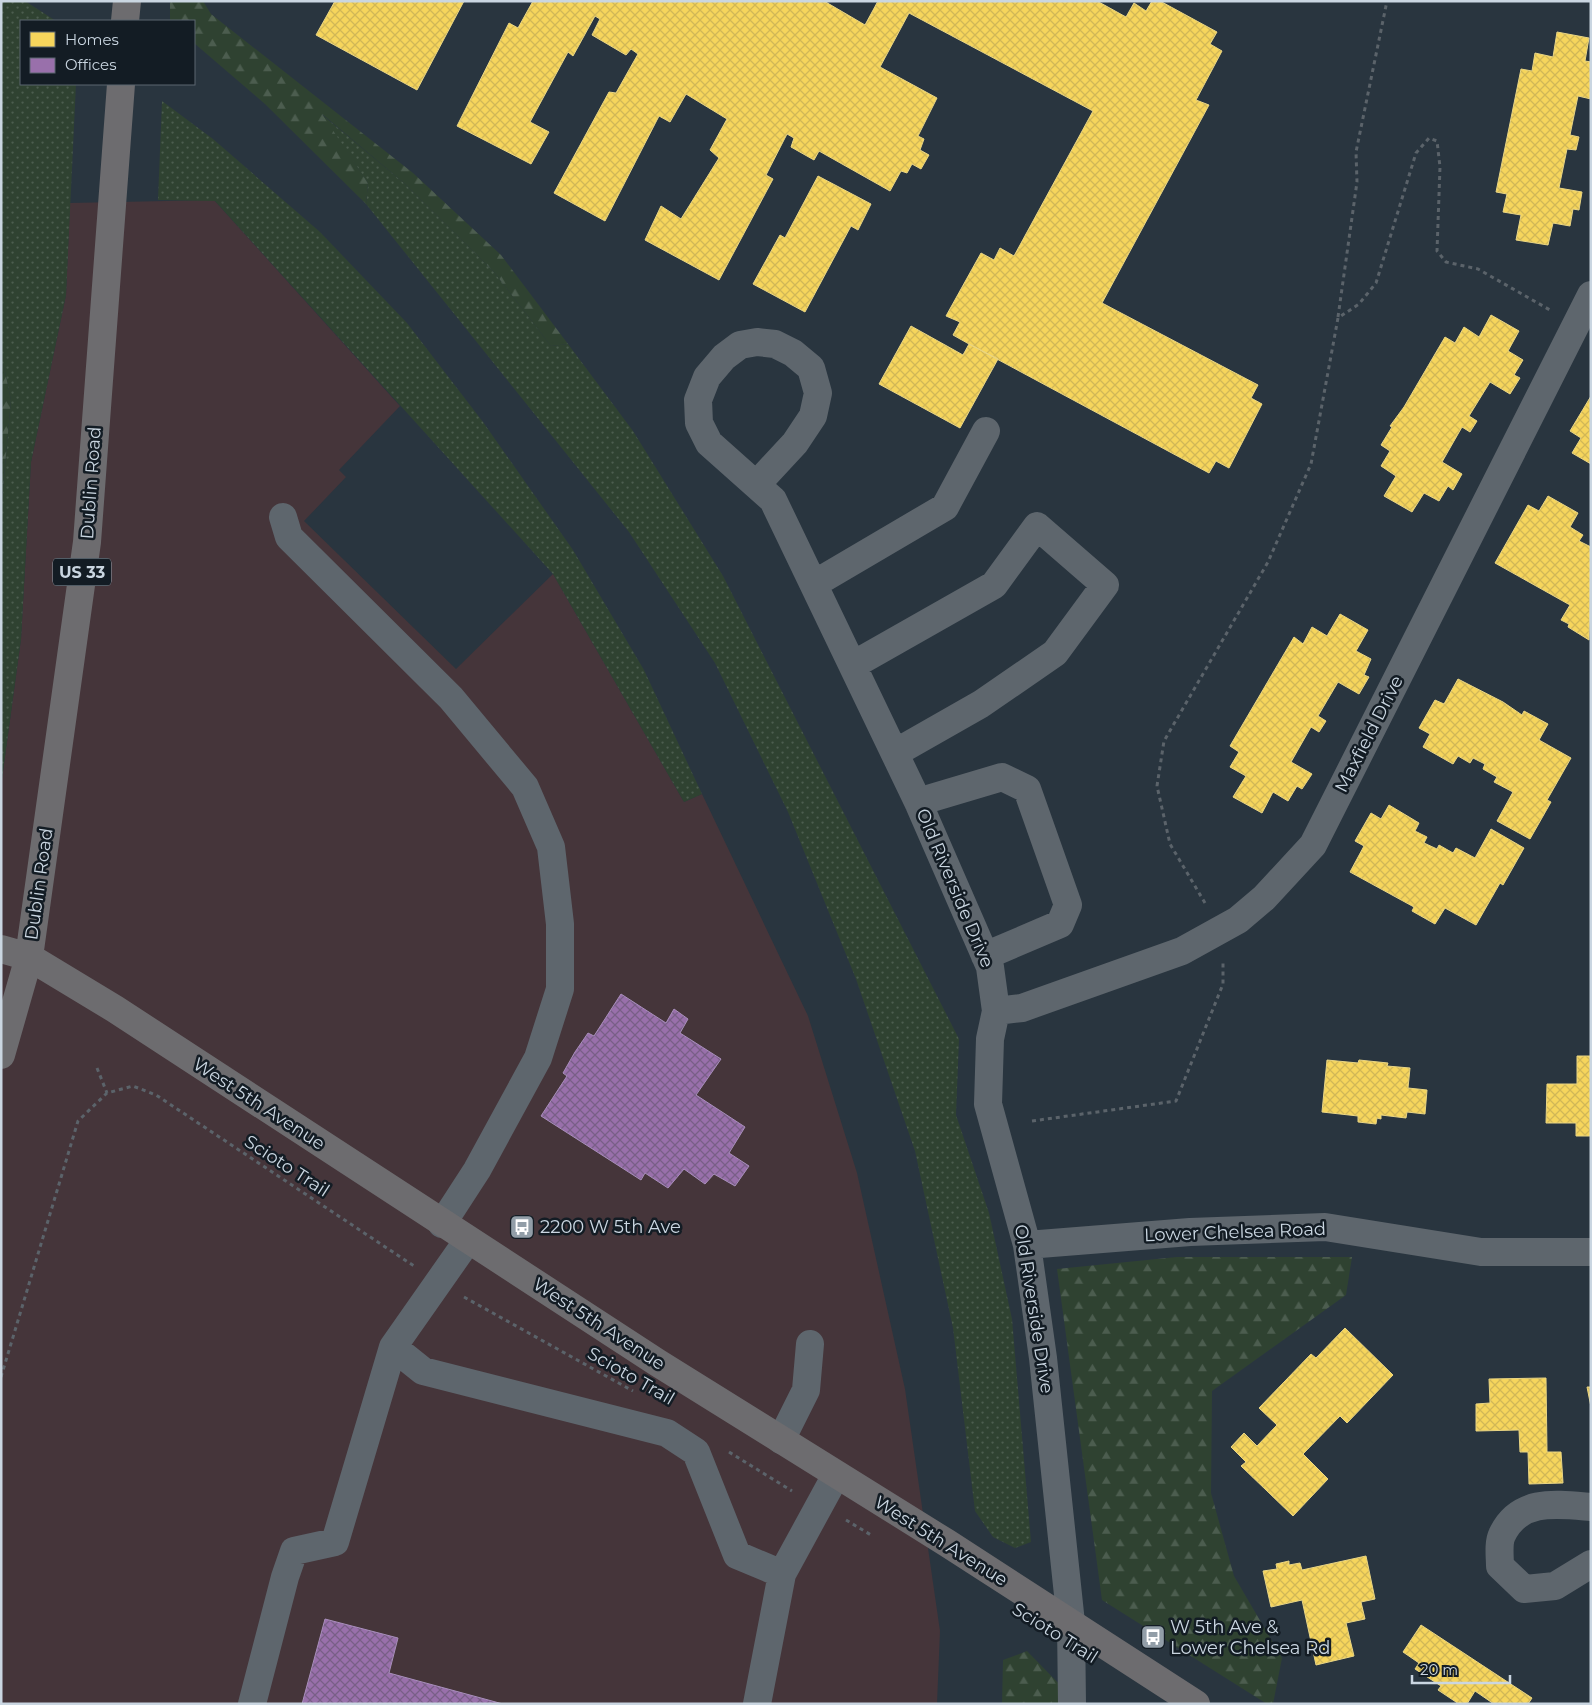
<svg xmlns="http://www.w3.org/2000/svg" width="1592" height="1705" font-family="Montserrat,sans-serif">
	<style>
		.commercial { fill: #45353a }
		.grass { fill: url(#grass-dots) }
		.forest { fill: url(#forest-firs) }
		.homes { fill: url(#homes-cross-hatch); stroke: #e9d584 }
		.offices { fill: url(#offices-cross-hatch); stroke: #a88fbb }
		.lines { fill: none; stroke-linecap: round; stroke-linejoin: round }
		.path { stroke: #5b636a; stroke-width: 3; stroke-dasharray: 4 4; stroke-linecap: butt }
		.minor { stroke: #5e666d; stroke-width: 28 }
		.major { stroke: #6d6c6f; stroke-width: 28 }
		.labels { text-anchor: middle; stroke-width: 5; stroke-linejoin: round; paint-order: stroke }
		.shield { fill: #131c24; stroke: #939ea8; stroke-width: 1 }
		.shield-label { font-size: 16px; font-weight: bold; fill: #cad6e1 }
		.street-label { font-size: 18px; fill: #cad6e1; stroke: #131c24 }
		.poi-label { font-size: 18px; fill: #cad6e1; stroke: #131c24; text-anchor: start }
	</style>
	<defs>
		<pattern id="grass-dots" width="8" height="8" patternUnits="userSpaceOnUse" patternTransform="scale(1.25)"><rect width="8" height="8" fill="#2f4231"/><path d="M2 2h.1M6 6h.1" fill="none" stroke="#4c5d4f" stroke-width="1.8" stroke-linecap="round"/></pattern>
		<pattern id="forest-firs" width="22" height="20" patternUnits="userSpaceOnUse" patternTransform="scale(1.25)"><rect width="22" height="20" fill="#2f4231"/><path d="M5 1l3.5 6h-7zM16 11l3.5 6h-7z" fill="#4c5d4f"/></pattern>
		<pattern id="homes-cross-hatch" width="8" height="8" patternUnits="userSpaceOnUse" patternTransform="scale(1.25)"><rect width="8" height="8" fill="#f6d55c"/><path d="M0 0l8 8M0 8l8-8" fill="none" stroke="#d1b757"/></pattern>
		<pattern id="offices-cross-hatch" width="8" height="8" patternUnits="userSpaceOnUse" patternTransform="scale(1.25)"><rect width="8" height="8" fill="#9970ab"/><path d="M0 0l8 8M0 8l8-8" fill="none" stroke="#795f87"/></pattern>
	</defs>
	<rect width="100%" height="100%" fill="#29353f"/>
	<path class="commercial" d="M214,200L400,406L339,470L346,477L304,521L456,669L553,574L684,802L702,794L808,1016L857,1173L905,1389L940,1631L937,1704H1V786L21,639L31,462L66,295L70,203Z"/>
	<path class="grass" d="M1,1H25L56,21H21V84H76L66,295L31,462L21,639L1,786V510L11,400L4,367L1,363Z
		M162,101L213,139L320,232L407,323L483,422L573,550L644,670L702,794L684,802L553,574L215,201L158,200Z
		M320,113L404,183L494,272L551,346L568,344L633,431L723,576L959,1039L956,1115L989,1213L1012,1319L1031,1542L1015,1548L993,1537L975,1511L953,1328L915,1151L856,979L788,812L715,663L629,532L366,204L368,183Z"/>
	<path class="forest" d="M170,1H203L211,14L413,173L501,255L568,344L551,346L494,272L404,183L322,114L368,183L366,204L265,104L194,43V21H170Z
		M1,363L4,367L11,400L1,510Z
		M1177,1257H1352L1346,1295L1212,1391L1211,1493L1234,1576L1282,1658L1273,1704H1267L1102,1600L1057,1269Z
		M1027,1651L1068,1693L1067,1704H1002L1003,1660Z"/>
	<path class="homes" d="M335,1H464L417,90L316,35Z
		M533,1H824L865,25L878,1H1097L1126,17L1134,3L1146,11L1152,1H1160L1217,32L1210,44L1222,51L1196,100L1209,105L1102,303L1258,385L1251,398L1262,404L1229,468L1216,461L1209,473L969,344L953,335L960,322L946,316L981,253L994,260L1000,248L1014,256L1093,111L909,13L880,67L937,98L918,136L924,139L920,150L929,155L921,169L912,164L907,173L901,171L890,191L819,151L814,160L791,147L794,138L787,134L766,175L773,179L719,280L645,240L661,206L681,219L719,158L710,150L727,119L686,94L670,122L659,116L605,221L554,193L609,92L616,93L638,54L631,49L626,55L592,35L600,19L595,16L573,56L568,52L530,122L549,132L531,164L457,126L509,23L518,28Z
		M1557,32L1589,38L1585,61L1591,62V99L1578,96L1570,135L1579,137L1576,150L1567,149L1559,188L1582,192L1579,210L1573,209L1570,226L1553,223L1548,245L1516,240L1521,215L1503,212L1507,194L1496,192L1521,69L1532,71L1535,53L1553,57Z
		M818,176L871,204L858,230L851,226L805,312L753,284L780,235L785,238Z
		M1491,315L1519,331L1508,351L1523,360L1514,375L1520,378L1510,394L1490,382L1469,416L1477,421L1470,432L1462,427L1442,462L1462,474L1453,490L1448,486L1439,501L1424,493L1412,512L1384,496L1396,476L1381,466L1390,451L1381,445L1392,427L1390,426L1404,407L1445,337L1455,343L1464,327L1479,337Z
		M911,326L963,355L969,344L998,359L960,428L879,384Z
		M1591,396V464L1572,453L1581,438L1570,431Z
		M1548,496L1578,513L1570,527L1583,535L1579,541L1591,547L1589,640L1568,627L1569,624L1561,620L1570,605L1495,563L1528,505L1539,511Z
		M1340,614L1368,630L1356,651L1371,659L1364,675L1369,677L1359,694L1338,682L1318,716L1326,721L1319,732L1311,727L1291,762L1312,774L1302,789L1297,786L1288,801L1273,792L1262,813L1233,797L1246,776L1230,767L1239,752L1230,746L1294,637L1303,644L1312,627L1327,636Z
		M1458,679L1503,702L1522,715L1524,711L1548,724L1539,740L1571,758L1547,800L1551,802L1530,839L1497,821L1513,792L1494,782L1497,777L1483,769L1485,764L1473,758L1470,763L1458,756L1453,764L1423,747L1430,734L1419,728L1435,700L1444,704Z
		M1389,805L1419,823L1415,831L1427,837L1424,843L1437,849L1439,845L1453,853L1456,848L1475,858L1491,829L1524,848L1503,885L1500,883L1476,925L1445,908L1435,924L1412,911L1414,907L1350,872L1364,846L1355,841L1371,813L1381,819Z
		M1577,1056H1591V1136H1576V1123H1546L1547,1084H1577Z
		M1327,1060L1358,1063L1359,1060L1388,1063L1387,1066L1410,1068L1408,1088L1427,1090L1425,1114L1407,1112L1406,1118L1381,1115V1119L1377,1118L1376,1124L1358,1122V1116L1322,1112Z
		M1345,1328L1393,1375L1347,1423L1340,1416L1303,1454L1328,1479L1293,1516L1241,1466L1246,1462L1231,1447L1244,1433L1257,1446L1277,1425L1259,1408L1311,1354L1316,1358Z
		M1546,1378L1547,1452H1561L1563,1483L1529,1484L1528,1452H1520L1519,1430L1476,1431V1404L1490,1403L1489,1379Z
		M1587,1387H1591V1407Z
		M1366,1556L1375,1599L1361,1602L1365,1619L1346,1623L1354,1656L1316,1665L1302,1600L1271,1607L1263,1571L1277,1569L1276,1564L1289,1561V1565L1300,1563L1302,1570Z
		M1421,1625L1532,1698L1528,1704H1494L1475,1691L1467,1704H1459L1438,1690L1441,1686L1415,1669L1419,1663L1403,1652Z"/>
	<path class="offices" d="M621,994L666,1023L674,1009L688,1019L680,1033L721,1059L696,1095L745,1127L729,1153L749,1166L735,1186L714,1174L705,1184L684,1169L668,1188L645,1173L641,1180L541,1116L567,1076L563,1073L575,1052L588,1033L594,1036Z
		M325,1619L398,1638L389,1673L503,1704H302Z"/>
	<g class="lines">
		<path class="path" d="M1338,317L1357,182L1356,152L1387,1
			M1205,903L1170,844L1157,786L1164,741L1268,562L1311,464L1338,318L1359,304L1376,283L1416,153L1429,138L1437,141L1440,167L1437,251L1446,262L1478,269L1550,310
			M97,1068L107,1093
			M1032,1121L1176,1101L1223,984V963
			M464,1297L633,1391
			M1,1377L78,1121L107,1093L133,1086L156,1095L414,1266
			M729,1452L792,1491
			M846,1520L871,1535"/>
		<path class="minor" d="M757,484L795,443L813,416L818,393L811,368L793,353L775,344L757,342L740,345L724,357L707,377L698,400L699,423L709,443L773,500L918,802L990,967L996,1011L990,1039L988,1104L1027,1245L1043,1358L1071,1623L1072,1704
			M283,517L289,537L451,698L525,787L551,847L560,924V989L538,1058L477,1170L442,1224
			M814,584L945,507L986,431
			M853,665L994,585L1037,526L1105,585L1055,653L981,704L895,753
			M918,802L1002,777L1027,789L1068,905L1060,924L985,956
			M996,1011L1022,1008L1182,951L1238,920L1264,898L1313,845L1591,295
			M1027,1245L1190,1232L1325,1227L1481,1252H1591
			M393,1347L423,1371L667,1433L696,1452L737,1555L782,1574
			M781,1440L806,1390L810,1344
			M1591,1507C1557,1504 1519,1498 1502,1535C1498,1543 1500,1558 1500,1566L1524,1589L1555,1586L1591,1564
			M252,1704L285,1577L294,1551L335,1542L393,1347L468,1240
			M757,1704L782,1574L836,1475"/>
		<path class="major" d="M125,21L127,1
			M1,949L29,957L115,1009L658,1363L947,1543L1196,1704
			M1,1055L29,957L87,542L121,84"/>
	</g>
	<defs>
		<symbol id="bus-square" viewBox="-11 -11 22 22"><rect x="-9" y="-9" width="18" height="18" rx="4" fill="#929ea8" stroke="#131c24"/><path d="M-5-6H5V4H4V6H2V4H-2V6H-4V4H-5ZM-3.5-4V0h7V-4ZM-3.5 1.2v1.5H-2V1.2ZM2 1.2v1.5H3.5V1.2Z" fill="#fff"/></symbol>
	</defs>
	<g fill-rule="evenodd">
		<use href="#bus-square" x="508" y="1213" width="28" height="28"/>
		<use href="#bus-square" x="1139" y="1623" width="28" height="28"/>
	</g>
	<g class="labels">
		<rect class="shield" x="53" y="558.5" width="58" height="27" rx="4"/>
		<g class="shield-label">
			<text x="82" y="578">US 33</text>
		</g>
		<g class="street-label">
			<text transform="translate(91 483) rotate(-86)" y="6">Dublin Road</text>
			<text transform="translate(1369 734) rotate(-63)" y="6">Maxfield Drive</text>
			<text transform="translate(39 884) rotate(-82)" y="6">Dublin Road</text>
			<text transform="translate(955 888) rotate(67)" y="6">Old Riverside Drive</text>
			<text transform="translate(259 1104) rotate(33)" y="6">West 5th Avenue</text>
			<text transform="translate(287 1166) rotate(33)" y="6">Scioto Trail</text>
			<text transform="translate(1235 1232) rotate(-2)" y="6">Lower Chelsea Road</text>
			<text transform="translate(1034 1309) rotate(81)" y="6">Old Riverside Drive</text>
			<text transform="translate(599 1324) rotate(33)" y="6">West 5th Avenue</text>
			<text transform="translate(631 1376) rotate(30)" y="6">Scioto Trail</text>
			<text transform="translate(941 1541) rotate(32)" y="6">West 5th Avenue</text>
			<text transform="translate(1055 1633) rotate(32)" y="6">Scioto Trail</text>
		</g>
		<g class="poi-label">
			<text x="540" y="1233">2200 W 5th Ave</text>
			<text x="1170" y="1633">W 5th Ave &amp;<tspan x="1170" dy="21">Lower Chelsea Rd</tspan></text>
		</g>
	</g>
	<rect width="1592" height="1705" fill="none" stroke="#cad6e1" stroke-width="5"/>
	<rect x="20" y="20" width="175" height="65" fill="#131c24" stroke="#5c6670"/>
	<rect x="30" y="32" width="25" height="15" fill="#f6d55c" stroke="#5c6670"/>
	<text x="65" y="45" font-size="15" fill="#cad6e1">Homes</text>
	<rect x="30" y="58" width="25" height="15" fill="#9970ab" stroke="#5c6670"/>
	<text x="65" y="70" font-size="15" fill="#cad6e1">Offices</text>
	<path d="M1412 1675v8h98v-8" fill="none" stroke="#cad6e1" stroke-width="2.5"/>
	<text x="1420" y="1675" font-size="15" fill="#cad6e1" stroke="#131c24" stroke-width="4" paint-order="stroke">20 m</text>
</svg>
